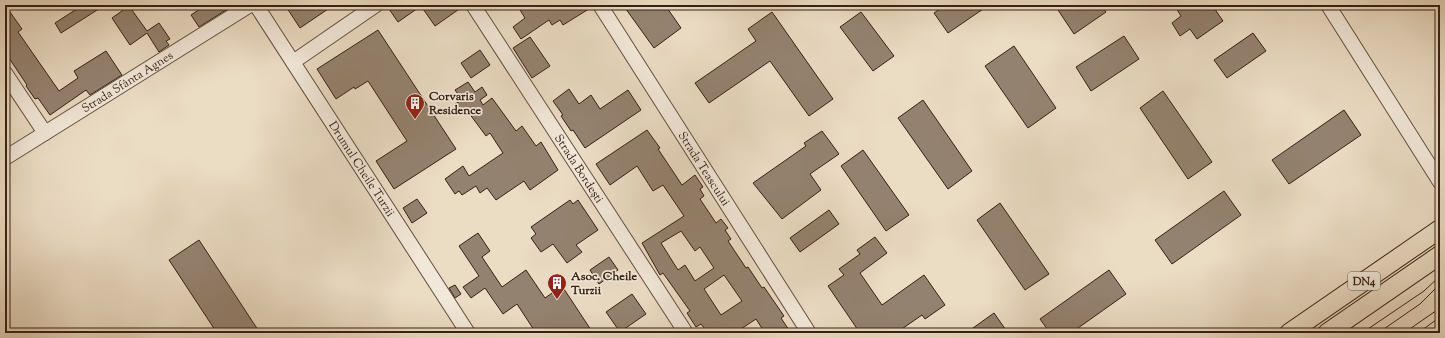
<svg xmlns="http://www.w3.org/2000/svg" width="1445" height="338" font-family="'Sorts Mill Goudy',serif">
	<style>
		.building { fill: #948270; stroke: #362014; fill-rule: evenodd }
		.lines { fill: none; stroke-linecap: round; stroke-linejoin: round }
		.minor-casing { stroke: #634f40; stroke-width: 16 }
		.major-casing { stroke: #362014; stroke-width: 20 }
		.minor { stroke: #f2e8d9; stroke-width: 14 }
		.major { stroke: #ebdcc4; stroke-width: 18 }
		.tram { stroke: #362014; stroke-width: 1 }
		.labels { text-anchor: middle; stroke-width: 3.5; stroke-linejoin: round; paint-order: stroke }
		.shield { fill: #f2e8d9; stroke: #6e5c4f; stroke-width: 1 }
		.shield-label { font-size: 11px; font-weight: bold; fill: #362014 }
		.street-label { font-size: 12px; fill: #362014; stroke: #f2e8d9 }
		.poi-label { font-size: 12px; font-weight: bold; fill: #362014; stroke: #f2e8d9; text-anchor: start }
	</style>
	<rect width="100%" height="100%" fill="#ebdcc4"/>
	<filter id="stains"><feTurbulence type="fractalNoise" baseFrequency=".005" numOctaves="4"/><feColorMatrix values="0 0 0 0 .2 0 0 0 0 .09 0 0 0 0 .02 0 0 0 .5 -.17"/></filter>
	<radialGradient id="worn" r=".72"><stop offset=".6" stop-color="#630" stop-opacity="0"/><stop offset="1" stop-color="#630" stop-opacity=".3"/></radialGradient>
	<path class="building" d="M5,5L22,29L18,32L59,91L78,78L74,71L106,51L122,75L90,95L86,90L50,115L38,98L35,99L26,86L27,85L5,52Z
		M83,5H105L61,33L55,23Z
		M206,5H234L199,27L191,15Z
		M285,5H334L300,28Z
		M395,5H465L435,26L421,6L398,22L389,9Z
		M517,5H592V7L563,25L560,20L552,25L549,20L521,39L513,27L525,18Z
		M623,5H665L681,28L654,48Z
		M946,5H989L948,33L934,13Z
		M1066,5H1101L1106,12L1074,34L1058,10Z
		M1174,5H1212L1223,21L1197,39L1190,29L1180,36L1172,23L1181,16Z
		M129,6L147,31L159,23L170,39L166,41L169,45L159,52L147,33L130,45L112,18Z
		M772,12L833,99L809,116L770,61L709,103L695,83L756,41L748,29Z
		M861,12L894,56L873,71L840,27Z
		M378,30L456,149L394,189L376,161L407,141L368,81L355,89L354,87L336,99L317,69Z
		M1253,33L1266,51L1227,78L1214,60Z
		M1124,36L1139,59L1091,91L1076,67Z
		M530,37L550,66L532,78L513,48Z
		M1014,46L1056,108L1028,128L985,66Z
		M480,50L490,65L471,78L461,63Z
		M468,82L475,92L482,87L487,95L480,100L483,105L492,98L516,131L522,126L536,146L541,142L558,170L530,190L524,181L496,200L487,188L480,193L476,186L462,195L459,191L455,194L445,179L463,166L469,176L503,153L490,133L486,136L466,109L460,113L455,104L462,100L455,90Z
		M569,89L579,104L591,95L600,109L628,90L641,110L585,148L573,130L571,131L561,116L563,115L553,101Z
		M1163,91L1212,162L1188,179L1140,108Z
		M923,100L972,171L948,189L898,118Z
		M1344,110L1361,135L1289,184L1272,160Z
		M647,130L660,148L658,149L682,185L695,175L703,187L700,189L704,196L700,199L716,223L721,219L728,228L725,230L731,239L728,241L746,268L748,267L762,288L764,287L784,316L781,318L791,333H765L756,319L735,333H717L714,329L708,333L701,324L696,327L687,313L690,311L663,273L660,275L642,243L684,216L663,185L653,191L637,166L610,185L596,164ZM681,231L695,251L700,247L714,268L695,281L685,265L678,270L661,243ZM724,275L742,301L721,315L704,289Z
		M822,131L839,154L810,174L821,190L782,219L753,183L806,146L804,143Z
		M863,150L909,215L886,231L841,166Z
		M1224,191L1241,215L1172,264L1155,240Z
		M417,199L427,213L412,223L403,208Z
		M570,200L573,204L578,200L598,230L576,245L582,252L567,263L553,244L541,252L531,238L536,234L531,227Z
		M1000,203L1049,274L1025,290L977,220Z
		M829,210L839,224L800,252L790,238Z
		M478,233L490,251L482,257L502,287L526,270L545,298L562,286L593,333H536L517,304L503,314L485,288L471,298L463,287L479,276L459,246Z
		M875,237L887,253L860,273L882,305L924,275L945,305L925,319L922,315L896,333H860L828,286L844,275L839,269L860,254L857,250Z
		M199,240L260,333H217L169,260Z
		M609,257L618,270L599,284L590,270Z
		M1109,270L1126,294L1071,333H1050L1040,319Z
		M455,285L461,294L455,298L449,288Z
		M632,294L646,314L620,332L606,312Z
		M994,313L1008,333H966Z"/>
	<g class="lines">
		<defs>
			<g id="minor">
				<path id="s1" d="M256,5L468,333"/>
				<path id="s2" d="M473,5L686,333"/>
				<path id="s3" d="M600,5L809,333"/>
				<path d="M1328,5L1440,182"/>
				<path d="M293,62L376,5"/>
				<path d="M5,73L45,133"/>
				<path id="s4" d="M5,158L250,5"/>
			</g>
			<path id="major" d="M1289,333L1440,229
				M1327,333L1440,255"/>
		</defs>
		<use href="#minor" class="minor-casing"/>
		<use href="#major" class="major-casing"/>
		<use href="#minor" class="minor"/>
		<use href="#major" class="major"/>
		<path class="tram" d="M1362,333L1424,291L1440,276
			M1378,333L1420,304L1440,284
			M1404,333L1440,308
			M1418,333L1440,317"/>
	</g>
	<defs>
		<symbol id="building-pin" viewBox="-11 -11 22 30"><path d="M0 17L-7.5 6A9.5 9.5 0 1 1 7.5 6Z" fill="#8f2418" stroke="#f2e8d9"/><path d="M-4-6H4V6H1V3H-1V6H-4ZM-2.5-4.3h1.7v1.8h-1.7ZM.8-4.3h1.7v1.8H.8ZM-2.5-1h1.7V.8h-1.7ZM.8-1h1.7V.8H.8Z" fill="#fff"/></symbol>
	</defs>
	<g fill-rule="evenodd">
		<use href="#building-pin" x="404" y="92" width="22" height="30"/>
		<use href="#building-pin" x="546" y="272" width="22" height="30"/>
	</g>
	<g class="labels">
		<rect class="shield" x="1348" y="272" width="32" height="18" rx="3"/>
		<g class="shield-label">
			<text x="1364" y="285">DN4</text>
		</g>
		<g class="street-label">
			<text dy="4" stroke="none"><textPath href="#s4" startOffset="144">Strada Sfânta Agnes</textPath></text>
			<text dy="4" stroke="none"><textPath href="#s1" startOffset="195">Drumul Cheile Turzii</textPath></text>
			<text dy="4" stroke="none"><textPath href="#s2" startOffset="195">Strada Bordești</textPath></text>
			<text dy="4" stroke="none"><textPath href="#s3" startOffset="194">Strada Teascului</textPath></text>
		</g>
		<g class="poi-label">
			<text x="429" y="100">Corvaris<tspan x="429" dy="14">Residence</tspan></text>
			<text x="571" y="280">Asoc. Cheile<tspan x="571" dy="14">Turzii</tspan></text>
		</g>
	</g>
	<rect width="1445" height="338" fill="none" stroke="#ebdcc4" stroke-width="20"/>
	<rect x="6" y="6" width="1433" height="326" fill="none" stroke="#362014" stroke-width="2"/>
	<rect x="10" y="10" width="1425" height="318" fill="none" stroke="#362014"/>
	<rect width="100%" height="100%" filter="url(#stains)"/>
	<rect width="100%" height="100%" fill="url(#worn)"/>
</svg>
